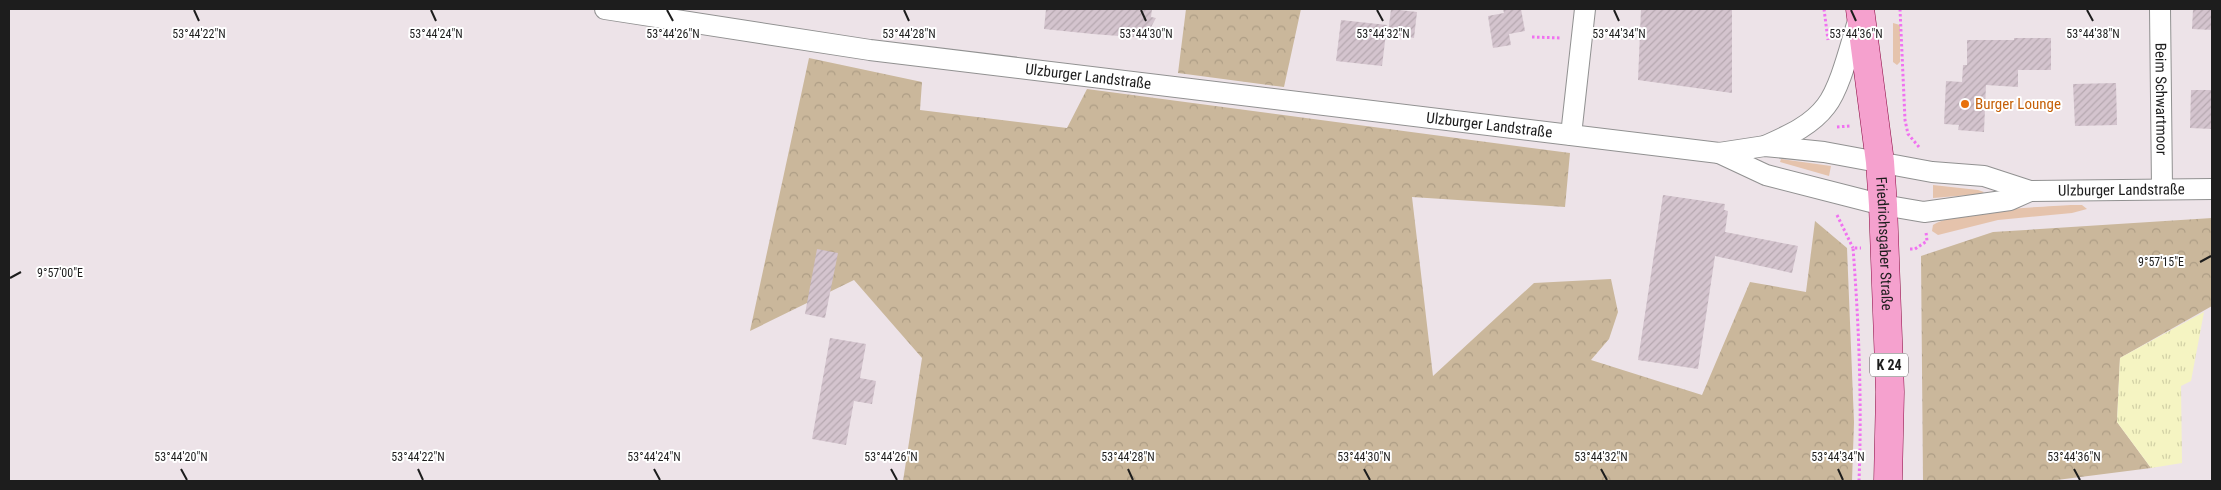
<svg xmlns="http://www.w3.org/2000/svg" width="2221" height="490" font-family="'Roboto Condensed',sans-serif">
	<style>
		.grass { fill: #e5c3ac }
		.forest { fill: url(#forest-crowns) }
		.park { fill: url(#park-tufts) }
		.building { fill: url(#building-hatch) }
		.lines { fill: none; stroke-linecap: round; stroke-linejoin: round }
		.minor-casing { stroke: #919191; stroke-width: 22 }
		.primary-casing { stroke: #8c0a42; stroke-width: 29 }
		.path { stroke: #f072f0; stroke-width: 3; stroke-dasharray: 2.5 2.5; stroke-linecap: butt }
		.minor { stroke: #fff; stroke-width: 20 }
		.primary { stroke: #f5a1ce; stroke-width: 28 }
		.ticks { fill: none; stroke: #1d1d1d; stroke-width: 2 }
		.food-dot { fill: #e8710a; stroke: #fff; stroke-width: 2 }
		.labels { text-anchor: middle; stroke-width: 4; stroke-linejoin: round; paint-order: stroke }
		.shield { fill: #fff; stroke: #616161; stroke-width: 1 }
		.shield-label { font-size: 14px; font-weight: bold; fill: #1d1d1d }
		.street-label { font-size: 15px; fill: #1d1d1d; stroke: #fff }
		.food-label { font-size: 15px; fill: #c56008; stroke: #fff; text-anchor: start }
		.ticks-label { font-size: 12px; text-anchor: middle; fill: #1d1d1d; stroke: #fff; stroke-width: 4; stroke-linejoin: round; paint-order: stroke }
	</style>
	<defs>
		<pattern id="forest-crowns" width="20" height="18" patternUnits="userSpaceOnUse" patternTransform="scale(1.25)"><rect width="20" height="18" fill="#cab79b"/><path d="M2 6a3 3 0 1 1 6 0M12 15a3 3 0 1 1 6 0" fill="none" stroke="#ad9d85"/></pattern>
		<pattern id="park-tufts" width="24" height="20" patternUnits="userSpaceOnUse" patternTransform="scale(1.25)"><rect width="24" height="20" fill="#f5f4c2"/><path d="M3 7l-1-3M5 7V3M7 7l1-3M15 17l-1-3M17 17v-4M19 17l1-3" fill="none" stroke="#d2d1a6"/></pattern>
		<pattern id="building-hatch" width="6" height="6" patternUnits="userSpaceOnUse" patternTransform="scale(1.25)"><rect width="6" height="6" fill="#d4c4ce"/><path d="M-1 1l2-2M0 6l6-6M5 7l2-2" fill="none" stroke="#b6a8b0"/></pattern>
	</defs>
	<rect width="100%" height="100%" fill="#ede3e8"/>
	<path class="grass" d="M1893,23L1900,25V62L1897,65L1893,62Z
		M1781,159L1831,166L1829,176L1780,162Z
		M1933,185L1978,190L1984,192L1981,194L1933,198Z
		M2071,205H2082L2087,209L2072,213L1998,220L1938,235L1932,231L1933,225C1957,210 2040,207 2071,205Z"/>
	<path class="forest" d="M1186,9H1301L1284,87L1178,73Z
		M809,58L922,82L920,110L1067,128L1087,89L1570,153L1565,207L1412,197L1433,376L1534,283L1611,279L1618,312L1609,339L1591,360L1702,395L1750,282L1806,292L1815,221L1847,248L1854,422L1852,481H903L922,358L854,280L750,331Z
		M2212,218V306L2120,358L2117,422L2151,468L2049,481H1923L1921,256L1993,232Z"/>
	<path class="park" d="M2204,312L2191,381L2181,386L2182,463L2151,468L2117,422L2120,358Z"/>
	<path class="building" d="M1046,9H1152L1151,17L1156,18L1145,38L1093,34L1044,29Z
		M1391,9L1417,12L1414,38L1388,34Z
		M1503,9H1521L1525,31L1509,34L1511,45L1493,48L1488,16L1504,13Z
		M1641,9H1732V93L1638,80Z
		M2193,9H2212V30L2192,29Z
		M1341,20L1387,25L1382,66L1336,61Z
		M2014,38H2051V70H2018V87L1986,85L1984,132L1958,130L1959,125L1944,124L1946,81L1962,82L1963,65H1967V40H2014Z
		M2116,83L2117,125L2075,126L2073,84Z
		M2191,90H2212V129L2190,128Z
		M1663,195L1725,204L1724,210L1728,211L1725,232L1798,246L1792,273L1715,256L1698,369L1638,360Z
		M817,249L838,253L825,318L805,314Z
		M830,338L866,344L860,378L876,381L872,404L854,401L846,445L812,439Z"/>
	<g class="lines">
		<defs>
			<g id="minor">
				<path id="s1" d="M605,9L870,50L1719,153L1765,146L1824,152L1932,172L1984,176L2030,191L2212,189"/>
				<path id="s2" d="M2160,9L2162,188"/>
				<path d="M1571,135L1585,9"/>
				<path d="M1765,146C1787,136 1811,126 1826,106C1841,87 1851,42 1859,18"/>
				<path d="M1719,153L1766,175L1883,205L1924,212L2010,200L2030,191"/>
			</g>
			<g id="primary">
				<path id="s3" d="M1860,9L1880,162L1883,205L1890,392L1888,481"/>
			</g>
		</defs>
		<use href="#minor" class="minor-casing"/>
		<use href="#primary" class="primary-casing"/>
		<path class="path" d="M1824,9L1828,40
			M1900,9L1905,120L1908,134L1919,147
			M1532,37L1562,38
			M1837,127L1850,126
			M1837,215L1853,248
			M1910,249H1915L1927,241L1926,232
			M1859,481C1862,403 1859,326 1853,248H1861"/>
		<use href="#minor" class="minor"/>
		<use href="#primary" class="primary"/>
	</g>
	<path class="ticks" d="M194,10L199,21M431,10L436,21M667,10L673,21M904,10L909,21M1141,10L1146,21M1377,10L1383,21M1614,10L1619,21M1851,10L1856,21M2087,10L2093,21M2200,262L2211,256M10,278L21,272M181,469L187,480M418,469L423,480M654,469L660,480M891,469L897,480M1128,469L1133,480M1364,469L1370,480M1601,469L1607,480M1838,469L1843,480M2074,469L2080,480"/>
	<circle class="food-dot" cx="1965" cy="104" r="5"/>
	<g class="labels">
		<rect class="shield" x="1870" y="353.5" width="38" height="23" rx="4"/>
		<g class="shield-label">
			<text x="1889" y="370">K 24</text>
		</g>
		<g class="street-label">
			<text dy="5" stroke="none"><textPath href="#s1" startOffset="488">Ulzburger Landstraße</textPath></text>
			<text dy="5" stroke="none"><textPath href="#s2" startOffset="90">Beim Schwartmoor</textPath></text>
			<text dy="5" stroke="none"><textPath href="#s1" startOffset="892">Ulzburger Landstraße</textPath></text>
			<text dy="5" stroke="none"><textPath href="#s1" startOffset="1531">Ulzburger Landstraße</textPath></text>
			<text dy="5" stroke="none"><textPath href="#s3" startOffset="236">Friedrichsgaber Straße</textPath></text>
		</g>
		<g class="food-label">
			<text x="1975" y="109">Burger Lounge</text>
		</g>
	</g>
	<g class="ticks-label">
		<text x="199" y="38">53°44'22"N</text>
		<text x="436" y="38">53°44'24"N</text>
		<text x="673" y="38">53°44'26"N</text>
		<text x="909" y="38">53°44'28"N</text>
		<text x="1146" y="38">53°44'30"N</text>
		<text x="1383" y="38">53°44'32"N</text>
		<text x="1619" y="38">53°44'34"N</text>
		<text x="1856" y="38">53°44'36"N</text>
		<text x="2093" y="38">53°44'38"N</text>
		<text x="2161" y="266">9°57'15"E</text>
		<text x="60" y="277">9°57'00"E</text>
		<text x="181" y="461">53°44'20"N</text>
		<text x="418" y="461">53°44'22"N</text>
		<text x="654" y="461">53°44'24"N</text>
		<text x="891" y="461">53°44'26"N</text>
		<text x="1128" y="461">53°44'28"N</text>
		<text x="1364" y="461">53°44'30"N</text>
		<text x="1601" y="461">53°44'32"N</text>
		<text x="1838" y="461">53°44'34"N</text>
		<text x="2074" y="461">53°44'36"N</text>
	</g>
	<rect width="2221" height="490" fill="none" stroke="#1d1d1d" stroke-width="20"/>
</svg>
